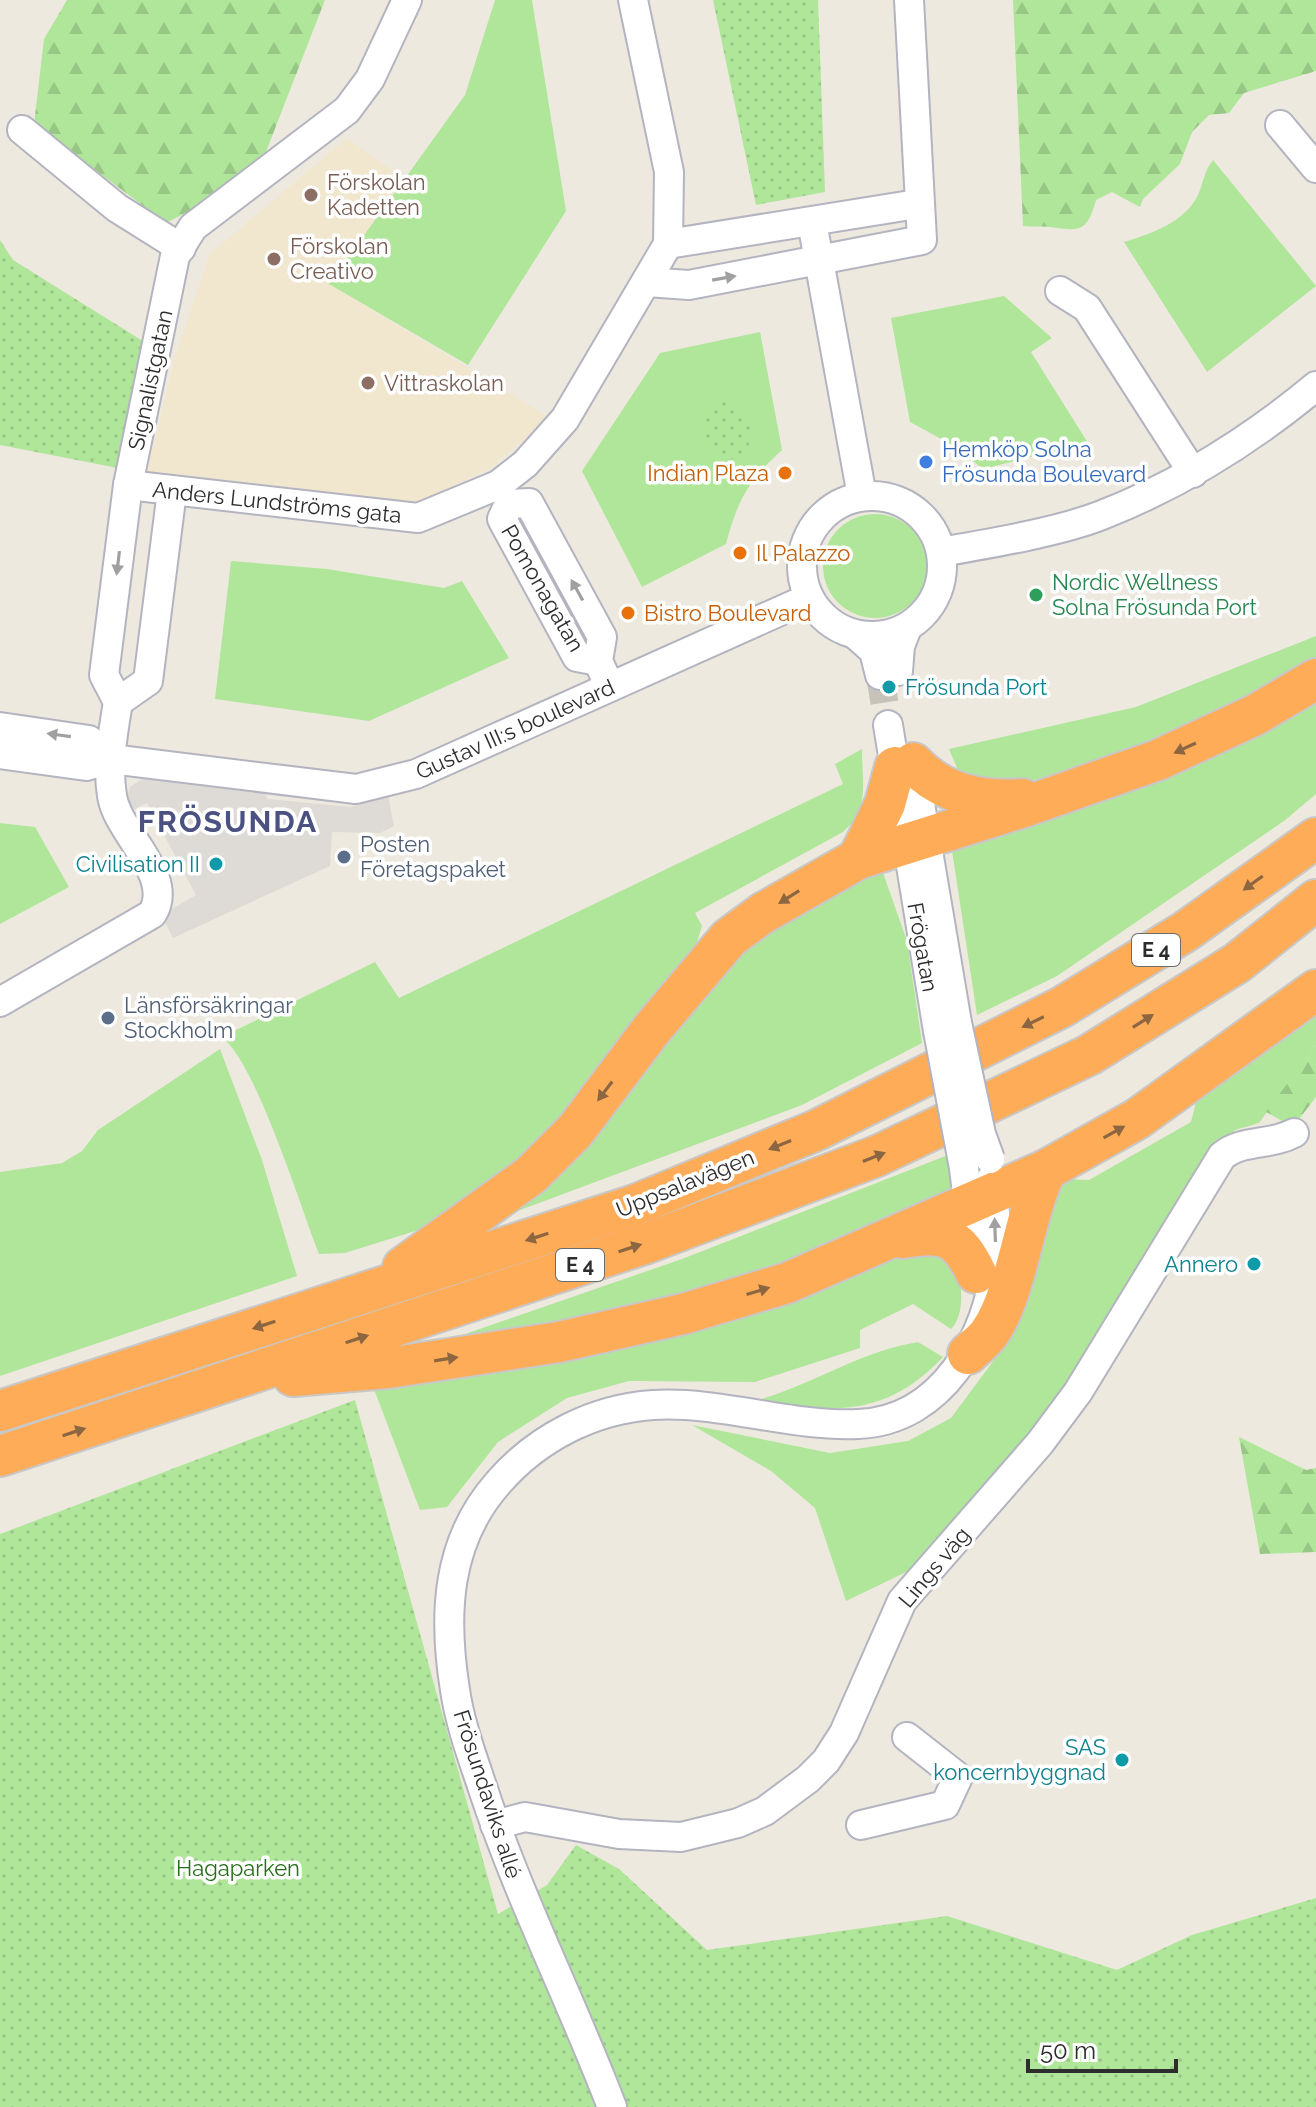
<svg xmlns="http://www.w3.org/2000/svg" width="1316" height="2107" font-family="Raleway,sans-serif">
	<defs>
		<pattern id="forest-firs" width="22" height="20" patternUnits="userSpaceOnUse" patternTransform="scale(2)"><rect width="22" height="20" fill="#afe69a"/><path d="M5 1l3.5 6h-7zM16 11l3.5 6h-7z" fill="#97c685"/></pattern>
		<pattern id="park-dots" width="8" height="8" patternUnits="userSpaceOnUse" patternTransform="scale(2)"><rect width="8" height="8" fill="#afe69a"/><path d="M2 2h.1M6 6h.1" fill="none" stroke="#97c685" stroke-width="1.8" stroke-linecap="round"/></pattern>
	</defs>
	<rect width="100%" height="100%" fill="#eee9df"/>
	<!-- education -->
	<polygon fill="#f0e7ce" points="347,138 406,180 330,284 548,417 493,467 418,502 212,484 147,473 176,353 210,254"/>
	<!-- grass -->
	<g fill="#afe69a">
		<polygon points="495,0 532,0 566,211 468,365 329,284 465,95"/>
		<path d="M 1213,160 L 1316,286 L 1207,372 L 1124,242 C 1151,234 1185,222 1198,195 C 1204,182 1204,171 1213,160 Z"/>
		<polygon points="1004,296 1052,338 1031,352 1088,443 983,469 954,446 910,422 891,318"/>
		<path d="M 760,332 L 782,450 C 748,481 738,499 726,544 L 642,587 L 582,471 L 660,353 Z"/>
		<circle cx="875" cy="566" r="52"/>
		<polygon points="231,561 327,569 444,588 462,581 509,658 369,721 215,699"/>
		<path d="M 1316,636 L 1316,662 C 1236,702 1078,789 990,783 C 980,782 969,777 960,775 L 949,749 L 1136,707 Z"/>
		<polygon points="1316,694 1316,794 1284,821 1057,976 977,1015 951,844"/>
		<path d="M 862,749 C 862,784 870,808 843,832 L 695,913 L 702,926 L 693,955 L 553,1136 L 428,1227 L 345,1253 L 319,1254 C 300,1206 257,1065 222,1037 L 375,962 L 399,998 L 843,784 L 835,764 Z"/>
		<polygon points="0,823 35,827 69,887 0,924"/>
		<polygon points="882,870 907,941 922,1043 802,1105 488,1222 765,926 843,884"/>
		<polygon points="1316,1014 1316,1045 1259,1123 1235,1130 1053,1410 925,1563 846,1601 815,1508 771,1471 692,1425 830,1453 908,1441 951,1418 994,1360 1047,1188 1060,1179 1089,1180 1191,1122 1196,1102"/>
		<polygon points="220,1049 262,1160 297,1276 0,1376 0,1172 62,1163 82,1151 98,1130"/>
		<polygon points="948,1155 954,1199 764,1279 387,1361 682,1259"/>
		<path d="M 918,1248 L 940,1251 C 945,1256 955,1263 957,1271 C 963,1288 964,1316 951,1329 L 913,1304 L 860,1330 L 860,1348 L 755,1382 L 629,1381 L 567,1398 L 498,1442 L 447,1507 L 420,1510 L 372,1384 Z"/>
		<path d="M 918,1342 L 943,1357 C 884,1419 833,1412 755,1401 C 810,1386 861,1351 918,1342 Z"/>
	</g>
	<!-- forest -->
	<g fill="url(#forest-firs)">
		<polygon points="67,0 325,0 262,162 226,192 166,223 34,124 44,39"/>
		<path d="M 1013,0 L 1316,0 L 1316,71 L 1244,93 L 1229,113 L 1209,115 L 1192,132 L 1180,164 L 1143,199 L 1140,207 L 1112,192 L 1096,200 C 1087,233 1080,231 1050,227 C 1041,226 1032,227 1023,226 Z"/>
		<polygon points="1316,1045 1316,1097 1293,1127 1266,1112"/>
		<polygon points="1239,1437 1306,1470 1316,1468 1316,1552 1260,1554"/>
	</g>
	<!-- park -->
	<g fill="url(#park-dots)">
		<polygon points="713,0 818,0 825,192 756,205"/>
		<polygon points="0,240 13,260 146,343 128,470 0,445"/>
		<path d="M 731,398 C 749,418 760,435 741,458 L 725,460 L 711,454 L 705,436 L 704,411 L 716,400 Z"/>
		<polygon points="355,1400 498,1914 547,1885 576,1845 619,1869 707,1950 947,1916 1117,1970 1192,1935 1316,1898 1316,2107 0,2107 0,1534"/>
	</g>
	<!-- plaza -->
	<polygon fill="#dedbd6" points="146,776 262,790 268,799 352,807 361,799 388,795 394,826 380,833 332,832 330,866 173,938 164,920 170,910 196,895 147,803 129,812 127,798 130,787"/>
	<g fill="none" stroke-linecap="round" stroke-linejoin="round">
		<!-- minor-tunnel -->
		<polyline stroke="#c7c3bb" stroke-width="28" stroke-dasharray="28 14" stroke-linecap="butt" points="880,675 888,725"/>
		<defs>
			<g id="minor">
				<polyline points="1280,125 1316,168"/>
				<polyline points="22,130 117,208 181,248"/>
				<polyline points="812,222 862,496"/>
				<polyline points="668,244 917,204"/>
				<polyline points="646,282 689,285 922,240 909,0"/>
				<polyline points="1060,291 1087,308 1193,473"/>
				<polyline points="128,485 418,518 498,485 525,464 565,419 668,244 669,172 633,0"/>
				<polyline points="172,491 148,681 118,702 104,675 128,485 175,256 193,227 347,110 370,79 407,0"/>
				<circle cx="872" cy="566" r="70"/>
				<polyline points="509,504 529,503 602,637 598,661 610,687"/>
				<polyline points="509,504 502,519 577,657 598,661"/>
				<path d="M 941,552 C 987,544 1059,532 1102,515 C 1181,484 1251,440 1316,386"/>
				<polyline points="856,635 874,651 880,675"/>
				<polyline points="898,671 900,646 907,628"/>
				<polyline points="888,725 938,1031"/>
				<polyline points="0,727 89,740 111,759"/>
				<polyline points="0,754 86,766 111,759 356,789 416,774 809,598"/>
				<polyline points="914,768 957,1023"/>
				<path d="M 0,1002 L 152,914 C 176,876 118,834 112,796 C 107,766 113,732 118,702"/>
				<polyline points="964,1168 976,1269"/>
				<path d="M 495,1825 L 525,1817 L 619,1834 L 681,1837 L 738,1823 L 765,1811 L 808,1779 L 826,1761 L 844,1733 L 902,1601 L 1040,1443 L 1078,1392 L 1222,1156 C 1242,1139 1270,1146 1294,1133"/>
				<polyline points="861,1825 945,1805 958,1777 907,1737"/>
				<path d="M 612,2107 C 571,2000 519,1898 483,1789 C 472,1756 460,1724 455,1690 C 443,1615 446,1542 498,1483 C 537,1438 593,1409 653,1405 C 722,1401 790,1427 858,1424 C 942,1421 989,1336 996,1261 C 998,1234 994,1205 992,1178"/>
			</g>
			<g id="highway">
				<path d="M 913,763 C 942,794 980,802 1022,799"/>
				<polyline points="858,859 885,804 895,767"/>
				<path d="M 902,1238 C 942,1231 958,1234 976,1273"/>
				<polyline points="403,1267 531,1175 575,1131 652,1029 729,938 763,913 858,859 1024,807 1158,760 1255,715 1316,679"/>
				<path d="M 968,1354 C 975,1347 985,1340 990,1332 C 1017,1293 1023,1218 1046,1170"/>
				<polyline points="293,1376 388,1368 559,1342 683,1314 787,1283 1046,1170 1137,1119 1316,990"/>
				<polyline points="0,1411 635,1205 817,1130 1062,1007 1186,931 1316,838"/>
				<polyline points="0,1456 647,1243 877,1156 1089,1055 1237,963 1316,900"/>
			</g>
		</defs>
		<!-- minor casing -->
		<use href="#minor" stroke="#b3b4c0" stroke-width="32"/>
		<!-- highway casing -->
		<use href="#highway" stroke="#c8c8c8" stroke-width="44"/>
		<!-- minor -->
		<use href="#minor" stroke="#fff" stroke-width="28"/>
		<!-- highway -->
		<use href="#highway" stroke="#ffac59" stroke-width="40"/>
		<defs>
			<g id="minor-bridge">
				<polyline points="957,1023 981,1134 990,1159"/>
				<polyline points="938,1031 964,1168"/>
			</g>
		</defs>
		<!-- minor-bridge casing -->
		<use href="#minor-bridge" stroke="#b3b4c0" stroke-width="32" stroke-linecap="butt"/>
		<!-- minor-bridge -->
		<use href="#minor-bridge" stroke="#fff" stroke-width="28"/>
	</g>
	<!-- one-way arrows -->
	<defs><path id="oneway-solid" d="M-6-.8H1V-3.2L6.5 0L1 3.2V.8H-6Z" transform="scale(2)"/></defs>
	<g fill="#a0a0a0">
		<use href="#oneway-solid" transform="translate(724 278) rotate(-10)"/>
		<use href="#oneway-solid" transform="translate(118 563) rotate(97)"/>
		<use href="#oneway-solid" transform="translate(577 590) rotate(-119)"/>
		<use href="#oneway-solid" transform="translate(59 735) rotate(-172)"/>
		<use href="#oneway-solid" transform="translate(995 1230) rotate(-92)"/>
	</g>
	<g fill="#8c6641">
		<use href="#oneway-solid" transform="translate(1185 748) rotate(155)"/>
		<use href="#oneway-solid" transform="translate(1253 883) rotate(144)"/>
		<use href="#oneway-solid" transform="translate(789 897) rotate(148)"/>
		<use href="#oneway-solid" transform="translate(1143 1021) rotate(-32)"/>
		<use href="#oneway-solid" transform="translate(1033 1022) rotate(154)"/>
		<use href="#oneway-solid" transform="translate(605 1091) rotate(127)"/>
		<use href="#oneway-solid" transform="translate(1114 1132) rotate(-29)"/>
		<use href="#oneway-solid" transform="translate(780 1145) rotate(158)"/>
		<use href="#oneway-solid" transform="translate(874 1157) rotate(-22)"/>
		<use href="#oneway-solid" transform="translate(537 1237) rotate(162)"/>
		<use href="#oneway-solid" transform="translate(630 1248) rotate(-18)"/>
		<use href="#oneway-solid" transform="translate(758 1291) rotate(-17)"/>
		<use href="#oneway-solid" transform="translate(264 1325) rotate(162)"/>
		<use href="#oneway-solid" transform="translate(357 1339) rotate(-18)"/>
		<use href="#oneway-solid" transform="translate(446 1359) rotate(-9)"/>
		<use href="#oneway-solid" transform="translate(74 1432) rotate(-18)"/>
	</g>
	<!-- markers -->
	<g fill="#8d6e63" stroke="#fff" stroke-width="3">
		<circle cx="311" cy="195" r="8"/>
		<circle cx="274" cy="259" r="8"/>
		<circle cx="368" cy="383" r="8"/>
	</g>
	<circle fill="#3f7fe0" stroke="#fff" stroke-width="3" cx="926" cy="462" r="8"/>
	<g fill="#e8710a" stroke="#fff" stroke-width="3">
		<circle cx="785" cy="473" r="8"/>
		<circle cx="740" cy="553" r="8"/>
		<circle cx="628" cy="613" r="8"/>
	</g>
	<circle fill="#2e9e5b" stroke="#fff" stroke-width="3" cx="1036" cy="595" r="8"/>
	<g fill="#0f9aa8" stroke="#fff" stroke-width="3">
		<circle cx="889" cy="687" r="8"/>
		<circle cx="216" cy="864" r="8"/>
		<circle cx="1254" cy="1264" r="8"/>
		<circle cx="1122" cy="1760" r="8"/>
	</g>
	<g fill="#5c6f8a" stroke="#fff" stroke-width="3">
		<circle cx="344" cy="857" r="8"/>
		<circle cx="108" cy="1018" r="8"/>
	</g>
	<g text-anchor="middle" stroke-width="7" stroke-linejoin="round" paint-order="stroke">
		<!-- shield labels -->
		<g fill="#fff" stroke="#6c6c6c" stroke-width="2">
			<rect x="1132" y="934" width="48" height="32" rx="6"/>
			<rect x="556" y="1249" width="48" height="32" rx="6"/>
		</g>
		<g font-size="20" font-weight="bold" fill="#2d2d2d">
			<text x="1156" y="957">E 4</text>
			<text x="580" y="1272">E 4</text>
		</g>
		<!-- education labels -->
		<g font-size="22" fill="#785e54" stroke="#fff" text-anchor="start">
			<text x="327" y="190">Förskolan<tspan x="327" dy="25">Kadetten</tspan></text>
			<text x="290" y="254">Förskolan<tspan x="290" dy="25">Creativo</tspan></text>
			<text x="384" y="391">Vittraskolan</text>
		</g>
		<!-- street labels -->
		<g font-size="22" fill="#2d2d2d" stroke="#fff">
			<text transform="translate(150 380) rotate(-78)" y="8">Signalistgatan</text>
			<text transform="translate(277 502) rotate(6)" y="8">Anders Lundströms gata</text>
			<text transform="translate(543 588) rotate(60)" y="8">Pomonagatan</text>
			<text transform="translate(515 729) rotate(-24)" y="8">Gustav III:s boulevard</text>
			<text transform="translate(923 947) rotate(80)" y="8">Frögatan</text>
			<text transform="translate(685 1183) rotate(-22)" y="8">Uppsalavägen</text>
			<text transform="translate(934 1567) rotate(-50)" y="8">Lings väg</text>
			<text transform="translate(488 1794) rotate(72)" y="8">Frösundaviks allé</text>
		</g>
		<!-- shop labels -->
		<g font-size="22" fill="#366cbe" stroke="#fff" text-anchor="start">
			<text x="942" y="457">Hemköp Solna<tspan x="942" dy="25">Frösunda Boulevard</tspan></text>
		</g>
		<!-- food labels -->
		<g font-size="22" fill="#c56008" stroke="#fff" text-anchor="start">
			<text x="769" y="481" text-anchor="end">Indian Plaza</text>
			<text x="756" y="561">Il Palazzo</text>
			<text x="644" y="621">Bistro Boulevard</text>
		</g>
		<!-- leisure labels -->
		<g font-size="22" fill="#27864d" stroke="#fff" text-anchor="start">
			<text x="1052" y="590">Nordic Wellness<tspan x="1052" dy="25">Solna Frösunda Port</tspan></text>
		</g>
		<!-- culture labels -->
		<g font-size="22" fill="#0d838f" stroke="#fff" text-anchor="end">
			<text x="905" y="695" text-anchor="start">Frösunda Port</text>
			<text x="200" y="872">Civilisation II</text>
			<text x="1238" y="1272">Annero</text>
			<text x="1106" y="1755">SAS<tspan x="1106" dy="25">koncernbyggnad</tspan></text>
		</g>
		<!-- service labels -->
		<g font-size="22" fill="#4e5e75" stroke="#fff" text-anchor="start">
			<text x="360" y="852">Posten<tspan x="360" dy="25">Företagspaket</tspan></text>
			<text x="124" y="1013">Länsförsäkringar<tspan x="124" dy="25">Stockholm</tspan></text>
		</g>
		<!-- park labels -->
		<g font-size="22" fill="#256e18" stroke="#fff">
			<text x="238" y="1876">Hagaparken</text>
		</g>
		<!-- district labels -->
		<g font-size="30" font-weight="bold" letter-spacing="2" fill="#4b5180" stroke="#fff">
			<text x="228" y="832">FRÖSUNDA</text>
		</g>
	</g>
	<!-- scale -->
	<path d="M1028 2059v12h148v-12" fill="none" stroke="#2d2d2d" stroke-width="4"/>
	<text x="1040" y="2059" font-size="24" fill="#2d2d2d" stroke="#ffffff" stroke-width="6" paint-order="stroke">50 m</text>
</svg>
